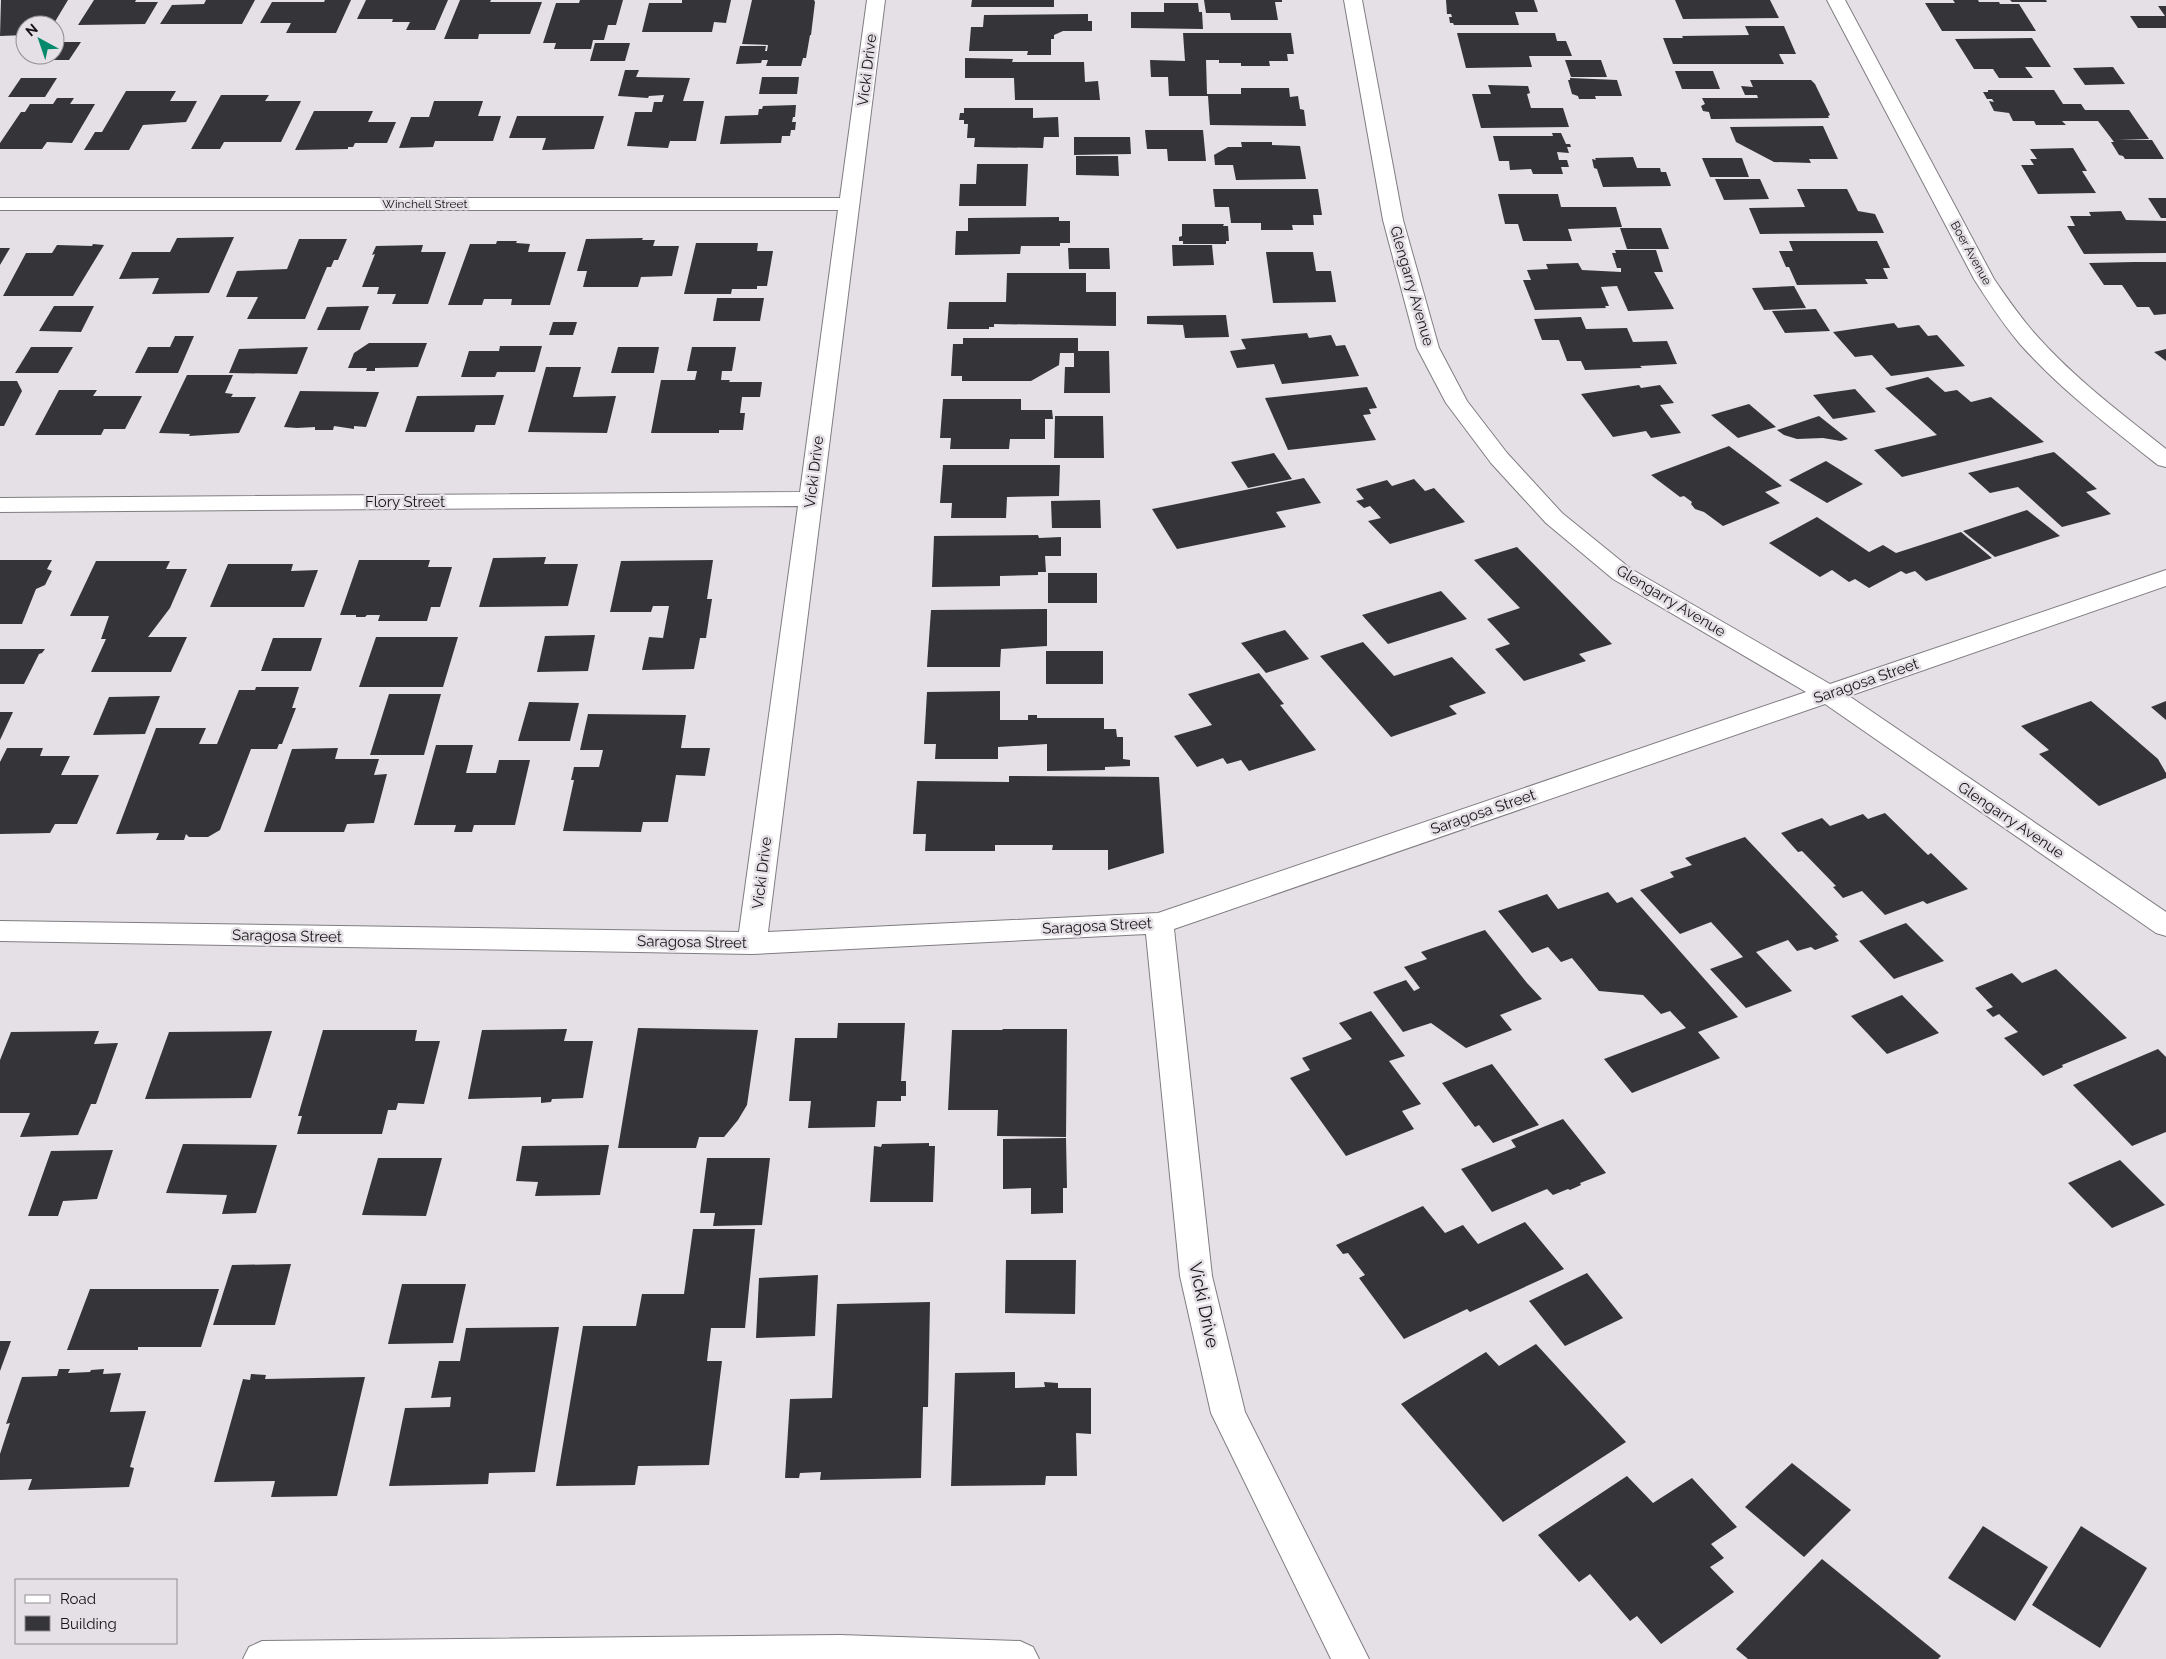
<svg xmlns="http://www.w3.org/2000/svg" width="2166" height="1659" font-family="Raleway,sans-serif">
	<rect width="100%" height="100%" fill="#e4e0e5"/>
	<!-- building -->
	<g fill="#353539">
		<polygon points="1,0 68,0 53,25 25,25 25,35 0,36"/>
		<polygon points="94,0 136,0 135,2 158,2 145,24 78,25"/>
		<polygon points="206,0 255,0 242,24 160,24 172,5 204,4"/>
		<polygon points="325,0 351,0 336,33 286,33 291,23 260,23 272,2 324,2"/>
		<polygon points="366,0 448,0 435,30 406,30 410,22 392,22 393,19 357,19"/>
		<polygon points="460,0 491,0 490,2 542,2 530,34 479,34 478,39 444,39"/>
		<polygon points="580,0 623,0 616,25 608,25 604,40 593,40 591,49 554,49 556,43 543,43 556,3 579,3"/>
		<polygon points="682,0 731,0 726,23 714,22 712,32 642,32 649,3 682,3"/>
		<polygon points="752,0 814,0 815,2 811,35 810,35 806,58 803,58 801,66 766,66 768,60 762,60 761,63 736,64 740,46 766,46 765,51 767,51 768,45 742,44"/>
		<polygon points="972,0 1054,0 1054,7 971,7"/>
		<polygon points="1204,0 1282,0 1282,2 1275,2 1278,20 1231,20 1230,13 1206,13"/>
		<polygon points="1446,0 1534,0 1538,12 1515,12 1519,25 1454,25 1453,23 1450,23 1449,17 1452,17 1451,14 1447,14"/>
		<polygon points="1675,0 1770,0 1779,18 1683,19"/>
		<polygon points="1953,0 1978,0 1979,2 1999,2 2000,4 2019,4 2036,31 1942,31 1925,3 1955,3"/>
		<polygon points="2010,0 2046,0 2047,2 2012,2"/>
		<polygon points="1164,3 1198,3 1199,12 1202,12 1203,29 1131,28 1131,12 1164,12"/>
		<polygon points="2158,6 2166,6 2166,28 2138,28 2130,16 2165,16"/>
		<polygon points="1088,14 1088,21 1092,21 1092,31 1063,31 1054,35 1054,39 1051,39 1051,55 1027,55 1028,51 969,51 971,27 983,27 984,15"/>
		<polygon points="1745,26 1784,26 1796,54 1779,54 1784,64 1673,64 1663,38 1683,38 1682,36 1749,35"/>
		<polygon points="1183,33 1291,33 1294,54 1287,54 1288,61 1269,61 1270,66 1241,66 1241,63 1219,63 1219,60 1206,60 1207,94 1241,94 1241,88 1289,88 1290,97 1298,96 1300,109 1304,110 1306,126 1210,125 1208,96 1169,96 1168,77 1151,77 1150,60 1185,61"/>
		<polygon points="1457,33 1555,33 1557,41 1566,41 1572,56 1529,56 1532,67 1466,68"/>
		<polygon points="2032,38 2051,67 2025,67 2033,78 1999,78 1993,69 1974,69 1955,39"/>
		<polygon points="55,42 81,42 69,60 33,60 37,55 55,55"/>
		<polygon points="595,43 630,43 625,61 590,61"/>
		<polygon points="965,58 1013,59 1012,62 1084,62 1085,82 1098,81 1100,100 1015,100 1014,78 965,78"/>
		<polygon points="1565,60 1601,60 1607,77 1571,77"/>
		<polygon points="2113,67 2125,84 2085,85 2073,68"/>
		<polygon points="625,70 639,70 636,77 690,78 683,101 704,101 696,141 670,141 668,148 627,146 635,112 652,112 654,102 662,102 664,95 649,96 648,98 618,96"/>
		<polygon points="1675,71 1713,71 1720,89 1682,89"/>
		<polygon points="762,77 799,77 797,94 759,94"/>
		<polygon points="21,78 57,78 45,97 8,97"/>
		<polygon points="1570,78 1617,80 1622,96 1595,96 1596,99 1579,99 1578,96 1572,94 1568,80 1570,80"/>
		<polygon points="1750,80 1811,80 1815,84 1830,115 1828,116 1829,118 1711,119 1709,112 1703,111 1701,106 1705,104 1702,98 1758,98 1757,95 1745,95 1741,86 1753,87"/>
		<polygon points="1488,85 1528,86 1530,93 1527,94 1531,108 1563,108 1569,127 1481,128 1472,94 1491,94"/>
		<polygon points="1988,90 2054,90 2063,104 2081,104 2085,110 2129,110 2149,139 2118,140 2152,140 2164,159 2125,159 2123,156 2119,155 2111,142 2114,142 2098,121 2062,121 2066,125 2036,125 2034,121 2013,121 2009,113 1994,111 1989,101 1994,102 1992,99 1987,99 1983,92 1988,92"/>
		<polygon points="126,91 176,91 170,101 197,101 186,122 143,125 129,150 84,150 95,132 102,132"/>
		<polygon points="221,95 269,95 265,101 301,101 281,142 224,142 220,149 191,149"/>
		<polygon points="57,98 74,98 70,104 95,104 72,143 47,142 42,149 0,149 0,143 21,112 25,112 30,104 53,104"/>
		<polygon points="434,101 483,101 478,116 501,116 493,141 435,141 433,147 399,148 411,117 429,117"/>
		<polygon points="796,105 795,117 793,117 792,122 796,122 795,130 791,130 790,136 782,136 781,143 720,144 725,116 758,115 759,109 762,109 763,106"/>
		<polygon points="964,108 1033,108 1033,118 1058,117 1059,137 1044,137 1043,148 974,147 975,138 967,138 968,124 964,124 964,120 959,120 960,113 964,113"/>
		<polygon points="314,111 373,111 368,122 396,122 387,143 355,143 353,147 348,147 348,149 295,150"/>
		<polygon points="517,116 604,116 594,149 542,150 546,138 509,138"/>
		<polygon points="1823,126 1838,159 1809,159 1811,163 1774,162 1736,142 1730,127"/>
		<polygon points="1145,130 1203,130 1206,161 1168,161 1167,149 1147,149"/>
		<polygon points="1552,133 1561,133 1566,144 1570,144 1571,147 1567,147 1569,153 1557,152 1559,160 1567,160 1569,167 1561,167 1563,174 1533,174 1531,169 1510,170 1509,161 1499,161 1493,136 1553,136"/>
		<polygon points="1074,137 1130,137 1131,154 1074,155"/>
		<polygon points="1241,142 1272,142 1272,145 1300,146 1306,179 1236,180 1233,165 1215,165 1214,155 1228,147 1242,147"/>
		<polygon points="2073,148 2087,171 2082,171 2096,193 2038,194 2021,165 2034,165 2030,159 2037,159 2030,149"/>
		<polygon points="1076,156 1118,156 1119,176 1076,175"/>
		<polygon points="1633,157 1637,168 1660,168 1661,172 1666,172 1671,186 1603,187 1597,169 1594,168 1592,159 1596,160 1595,158"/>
		<polygon points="1702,158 1742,158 1749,177 1710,177"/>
		<polygon points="977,164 1028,164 1026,206 959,206 960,184 976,184"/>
		<polygon points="1715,179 1760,179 1769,199 1724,200"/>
		<polygon points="1213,189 1318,189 1322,215 1313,215 1314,225 1292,225 1293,230 1261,230 1261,223 1231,223 1229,207 1215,207"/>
		<polygon points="1797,189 1847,189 1858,211 1875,214 1884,233 1760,234 1749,208 1805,207"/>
		<polygon points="1498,194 1558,194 1561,207 1616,207 1622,227 1568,229 1572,241 1523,241 1518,224 1505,224"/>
		<polygon points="2148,198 2166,198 2166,218 2161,218"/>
		<polygon points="2121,211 2126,220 2166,221 2166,253 2084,254 2067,226 2075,226 2070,216 2091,216 2089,212"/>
		<polygon points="1059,217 1059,221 1070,221 1070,243 1060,243 1060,246 1021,246 1020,254 955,255 956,231 968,231 968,218"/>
		<polygon points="1182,224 1224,224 1223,226 1228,226 1229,241 1226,241 1226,244 1183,244 1183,241 1179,241 1179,237 1182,236"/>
		<polygon points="1620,228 1661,228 1669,249 1627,249"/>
		<polygon points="234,237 209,293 152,294 159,278 119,279 132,252 170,252 177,238"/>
		<polygon points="643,238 642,240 655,240 653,246 679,246 672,276 641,277 638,287 583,287 587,271 577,271 586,239"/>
		<polygon points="299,239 347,239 338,260 334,260 331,267 327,267 305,319 247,319 258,297 226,297 237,271 287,269"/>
		<polygon points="497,241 517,241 516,243 530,244 528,252 566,252 550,305 511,305 512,299 484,299 482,305 448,305 470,244 496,244"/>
		<polygon points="1789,241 1877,241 1890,268 1883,268 1888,279 1865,279 1868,284 1797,285 1789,267 1786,267 1779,251 1793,251"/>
		<polygon points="696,243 758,243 757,251 773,251 767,286 757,286 757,289 732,289 731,294 684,294"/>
		<polygon points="93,244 104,245 73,296 3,296 26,253 52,253 57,245 92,246"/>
		<polygon points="423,245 421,252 446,252 428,304 392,304 396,294 377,294 379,287 362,287 375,254 372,255 376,246"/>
		<polygon points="1172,245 1212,245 1214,265 1173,266"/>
		<polygon points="0,248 10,248 0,265"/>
		<polygon points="1068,248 1109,248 1110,269 1069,269"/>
		<polygon points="1615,250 1656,250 1663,272 1654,272 1674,309 1628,311 1617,286 1601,287 1609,306 1605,306 1606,308 1535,310 1523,280 1531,280 1527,270 1548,269 1546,264 1578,263 1582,270 1621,272 1621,268 1617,268 1612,253 1616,253"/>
		<polygon points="1266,252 1313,252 1316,271 1331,271 1336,302 1273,303"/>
		<polygon points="2134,262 2166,262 2166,314 2154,315 2149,307 2137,307 2122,285 2104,285 2089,263"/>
		<polygon points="1007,273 1086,273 1086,292 1116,292 1116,326 994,324 994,327 989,327 989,329 947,329 949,302 1006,302"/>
		<polygon points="1794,286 1806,308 1764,310 1752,288"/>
		<polygon points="717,298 764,298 760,321 713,321"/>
		<polygon points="54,306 94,306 81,332 39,331"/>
		<polygon points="369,306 360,330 317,330 327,307"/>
		<polygon points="1816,309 1830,331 1785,333 1772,311"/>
		<polygon points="1226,315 1229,337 1185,338 1183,325 1147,324 1147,316"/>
		<polygon points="1581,317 1586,329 1627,328 1633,342 1667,341 1677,364 1640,366 1642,368 1585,370 1581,361 1567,361 1559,340 1542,340 1534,319"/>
		<polygon points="553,322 577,322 573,335 549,335"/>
		<polygon points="1894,323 1898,328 1919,325 1928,336 1937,335 1965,366 1891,376 1872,355 1855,357 1833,332"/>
		<polygon points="1307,333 1309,338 1331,335 1336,346 1345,345 1359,376 1282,384 1274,364 1237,368 1230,351 1246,349 1241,339"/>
		<polygon points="175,336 194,336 178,373 135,373 148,347 170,347"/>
		<polygon points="963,338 1078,338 1078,351 1109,351 1110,393 1064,393 1065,367 1074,367 1074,353 1060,353 1059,365 1031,381 962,381 962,376 951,376 953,344 963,344"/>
		<polygon points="369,343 427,343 418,367 375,368 375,371 366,371 367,368 348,368 354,353"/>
		<polygon points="500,346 542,346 535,372 497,372 495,377 461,377 469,351 499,351"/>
		<polygon points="31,347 73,347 58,373 15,373"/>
		<polygon points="308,347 297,374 229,373 239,349"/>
		<polygon points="618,347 659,347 654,373 611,373"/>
		<polygon points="692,347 736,347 732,371 722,371 721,380 730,380 729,382 762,382 760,397 742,397 740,413 745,413 743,430 719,430 719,433 651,433 661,380 695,380 697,371 687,371"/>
		<polygon points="2166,349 2166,361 2154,352"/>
		<polygon points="546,367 581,367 573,397 616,396 607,433 528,432"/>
		<polygon points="187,375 233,375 225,393 233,394 231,397 256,397 239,433 189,436 190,434 159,433"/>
		<polygon points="1928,377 1945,392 1957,390 1971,402 1991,397 2044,442 1902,477 1874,450 1937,435 1885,388"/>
		<polygon points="0,381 17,381 22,391 4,426 0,426"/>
		<polygon points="1639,385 1641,388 1660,385 1674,403 1660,405 1681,433 1651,438 1646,431 1613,437 1581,394"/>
		<polygon points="1367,387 1377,408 1369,409 1371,414 1363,415 1376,440 1288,450 1265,398"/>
		<polygon points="1855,389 1876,412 1833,419 1813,395"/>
		<polygon points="59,390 97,390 93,396 142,396 125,429 104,429 101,435 35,435"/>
		<polygon points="300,391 379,392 366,427 354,426 354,429 334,426 333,430 315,430 315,427 297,428 284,427"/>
		<polygon points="504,395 495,425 476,425 474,432 405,432 417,396"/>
		<polygon points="943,399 1021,399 1021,410 1052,410 1053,419 1045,419 1045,439 1010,439 1009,449 950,449 951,438 940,438"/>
		<polygon points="1749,404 1776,427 1738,438 1711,415"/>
		<polygon points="1055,416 1103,416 1104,458 1054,458"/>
		<polygon points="1819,416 1848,439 1841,441 1823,438 1797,439 1784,435 1777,430"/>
		<polygon points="1729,446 1782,486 1765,492 1780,503 1723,526 1704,512 1695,509 1691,504 1692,502 1684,496 1680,497 1651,475"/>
		<polygon points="2054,452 2097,489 2086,492 2111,514 2062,527 2018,487 1990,493 1968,473"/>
		<polygon points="1274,453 1292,479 1248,488 1231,462"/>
		<polygon points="1826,461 1863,484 1827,503 1789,480"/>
		<polygon points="943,465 1060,465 1059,496 1007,497 1006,518 951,518 952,503 940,503"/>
		<polygon points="1304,478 1321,503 1276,512 1286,527 1177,549 1152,509"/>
		<polygon points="1414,479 1425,491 1434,488 1465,522 1390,544 1368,521 1381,518 1370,506 1364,508 1356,501 1364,499 1356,489 1387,480 1392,486"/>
		<polygon points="1100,500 1101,528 1052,528 1051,501"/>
		<polygon points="2027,510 2060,536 1995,557 1963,531"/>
		<polygon points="1817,517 1869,552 1883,545 1896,553 1961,532 1992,558 1926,581 1915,571 1906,574 1901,571 1869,588 1855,579 1849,582 1832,570 1820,577 1769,543"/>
		<polygon points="1038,535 1039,538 1061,537 1061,556 1045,556 1046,572 1038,572 1038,575 1000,576 1000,586 932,587 934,536"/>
		<polygon points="1517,547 1612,644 1579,654 1586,661 1524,681 1495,649 1510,644 1487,619 1520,608 1474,560"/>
		<polygon points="546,557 544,564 578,564 568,606 479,607 493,558"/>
		<polygon points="0,560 52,560 47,569 52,571 45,585 36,589 22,624 0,624"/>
		<polygon points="359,560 430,560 428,567 452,567 440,607 431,607 427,621 378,621 380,615 367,615 365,617 356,617 356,615 340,615"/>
		<polygon points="713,560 707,599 712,599 706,638 700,638 694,669 642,670 649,637 663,638 669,606 653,606 651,612 610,612 621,561"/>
		<polygon points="96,561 170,561 166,569 187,569 170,608 148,637 187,637 171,672 91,672 106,639 101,639 109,616 70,616"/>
		<polygon points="228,564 293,564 291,571 318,570 304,607 210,607"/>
		<rect x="1048" y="573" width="49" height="30"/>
		<polygon points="1441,591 1467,619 1388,644 1362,615"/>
		<polygon points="1047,609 1047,646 1001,649 1000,667 927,667 931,610"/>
		<polygon points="1285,630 1309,659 1266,673 1241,643"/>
		<polygon points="595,635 588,671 537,672 545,636"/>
		<polygon points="376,637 458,637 443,687 359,687"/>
		<polygon points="273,638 322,638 311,671 261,671"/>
		<polygon points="1363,642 1394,676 1452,657 1486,693 1449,706 1457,714 1391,737 1320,656"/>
		<polygon points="0,649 45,649 42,653 39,654 24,684 0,684"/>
		<rect x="1046" y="651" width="57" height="33"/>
		<polygon points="1259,673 1284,704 1280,705 1316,750 1249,771 1241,760 1227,764 1223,758 1197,767 1174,736 1212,725 1188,694"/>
		<polygon points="256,687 299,687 292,708 296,708 282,744 279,744 277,749 251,749 220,830 208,837 189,837 186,834 184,840 156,840 159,833 116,834 156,728 206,728 199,744 217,744 239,690 255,690"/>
		<polygon points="1000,691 1000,720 1028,720 1028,715 1037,715 1037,718 1104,718 1104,729 1116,729 1117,737 1123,737 1123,759 1130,760 1130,766 1105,767 1105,770 1047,771 1047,744 998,747 998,759 935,759 936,744 924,744 927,692"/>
		<polygon points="389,694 441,694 424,755 370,755"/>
		<polygon points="160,696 145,734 93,735 109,697"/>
		<polygon points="2091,701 2158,759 2166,773 2166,778 2099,806 2039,754 2049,750 2021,726"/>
		<polygon points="2166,701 2166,720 2151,707"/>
		<polygon points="529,702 579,703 570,741 518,741"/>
		<polygon points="0,712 13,712 0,740"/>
		<polygon points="588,714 686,715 681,748 710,748 705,776 676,775 668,822 643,822 641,832 563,831 574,780 571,780 574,767 599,767 603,750 580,750"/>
		<polygon points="436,745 473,745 466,773 496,773 499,760 530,760 515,825 474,825 472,832 454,832 456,825 414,825"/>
		<polygon points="7,748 43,748 40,756 70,756 61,775 99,775 77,824 55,824 50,833 0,834 0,762"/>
		<polygon points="338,748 335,759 379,759 374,775 387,774 374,823 347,824 344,832 264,832 292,749"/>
		<polygon points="1009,776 1159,777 1164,853 1108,870 1108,850 1052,850 1053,845 995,845 995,851 925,851 926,834 913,834 917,781 1009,782"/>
		<polygon points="1885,813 1928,855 1931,853 1968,889 1927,904 1923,901 1885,915 1862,891 1843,898 1833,887 1836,886 1802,851 1798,852 1781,833 1822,818 1830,826 1863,814 1868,819"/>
		<polygon points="1745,837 1838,935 1835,936 1839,941 1815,950 1811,947 1797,951 1788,940 1756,952 1792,991 1746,1008 1710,969 1743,957 1711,922 1680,934 1640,890 1674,877 1670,872 1692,865 1685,858"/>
		<polygon points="1608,892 1617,903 1632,897 1738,1017 1698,1032 1720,1058 1632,1093 1604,1059 1686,1028 1670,1011 1661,1014 1643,995 1599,991 1572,958 1561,962 1548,947 1532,953 1498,911 1547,894 1558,909"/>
		<polygon points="1906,923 1944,961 1894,979 1859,941"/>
		<polygon points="1485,930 1527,983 1542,999 1500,1015 1512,1030 1466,1048 1431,1023 1403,1032 1373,992 1406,980 1414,991 1420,988 1404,967 1427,959 1421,952"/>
		<polygon points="2056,969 2127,1038 2062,1065 2063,1067 2043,1076 2004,1038 2018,1032 1999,1014 1993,1017 1986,1010 1993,1007 1975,988 2012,973 2022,983"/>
		<polygon points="1902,995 1939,1033 1887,1054 1851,1016"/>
		<polygon points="1371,1011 1405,1056 1389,1061 1421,1104 1402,1111 1414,1129 1346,1156 1290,1078 1310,1070 1302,1058 1352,1039 1339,1023"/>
		<polygon points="838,1023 905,1023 901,1081 906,1081 906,1096 901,1096 901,1101 877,1101 875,1127 808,1128 811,1101 789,1101 795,1038 837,1038"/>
		<polygon points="638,1028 758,1030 747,1105 738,1120 724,1137 699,1137 696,1148 618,1148"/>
		<polygon points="567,1029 564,1041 593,1041 583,1098 552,1099 551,1102 541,1103 541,1097 468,1099 482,1030"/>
		<polygon points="1002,1029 1067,1029 1066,1137 997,1136 998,1110 948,1110 952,1030 1003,1030"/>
		<polygon points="323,1030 417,1030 415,1041 440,1041 424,1104 398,1103 396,1110 388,1110 382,1134 297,1134 302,1116 298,1116"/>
		<polygon points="99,1031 94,1044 118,1043 96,1104 91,1104 78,1135 20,1137 30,1113 0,1113 0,1060 11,1032"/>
		<polygon points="272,1031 251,1098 145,1099 169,1032"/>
		<polygon points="2158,1049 2166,1057 2166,1132 2132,1146 2073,1085"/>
		<polygon points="1492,1064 1539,1125 1493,1143 1479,1125 1475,1127 1442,1083"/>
		<polygon points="1563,1119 1606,1173 1580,1183 1581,1185 1570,1190 1568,1189 1553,1195 1547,1189 1492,1212 1461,1169 1516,1147 1511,1140"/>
		<polygon points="1066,1138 1067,1188 1063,1188 1063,1213 1031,1214 1031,1188 1003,1189 1003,1139"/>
		<polygon points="929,1143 929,1146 935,1146 933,1202 870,1202 874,1146 881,1147 882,1144"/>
		<polygon points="183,1144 277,1145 256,1213 222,1214 227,1195 166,1193"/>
		<polygon points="609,1145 600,1195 535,1196 538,1182 516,1181 522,1146"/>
		<polygon points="113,1150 97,1199 63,1201 58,1216 28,1216 51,1151"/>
		<polygon points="378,1158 442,1158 426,1216 362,1215"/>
		<polygon points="707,1158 770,1158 762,1225 713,1226 715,1213 700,1213"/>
		<polygon points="2120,1160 2165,1205 2112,1228 2068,1183"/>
		<polygon points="1423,1206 1445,1233 1463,1225 1478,1244 1525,1222 1564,1269 1470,1312 1467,1309 1404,1339 1359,1278 1365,1275 1348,1253 1343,1254 1336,1245"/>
		<polygon points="693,1229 755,1229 745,1328 711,1328 707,1361 722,1361 709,1465 638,1466 635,1485 556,1486 583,1326 636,1326 642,1294 684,1294"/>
		<polygon points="1006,1260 1076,1260 1075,1314 1005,1313"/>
		<polygon points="291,1264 275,1325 213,1325 232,1265"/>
		<polygon points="1587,1273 1623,1318 1565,1346 1529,1301"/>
		<polygon points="818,1275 815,1336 756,1338 759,1278"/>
		<polygon points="402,1284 466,1284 453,1343 388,1344"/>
		<polygon points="90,1289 219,1289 201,1347 138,1347 138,1350 67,1350"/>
		<polygon points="930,1302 928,1407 923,1407 921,1478 820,1480 821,1472 800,1473 799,1478 785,1478 790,1399 832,1398 837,1304"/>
		<polygon points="559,1327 535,1472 489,1473 488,1484 389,1486 405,1408 450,1407 451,1397 431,1398 439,1361 460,1361 466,1328"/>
		<polygon points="0,1341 11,1341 0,1371"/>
		<polygon points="1536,1344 1626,1442 1503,1522 1401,1404 1486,1352 1499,1366"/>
		<polygon points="59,1369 70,1369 68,1373 90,1372 91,1370 104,1369 103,1374 121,1373 110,1412 146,1411 130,1467 134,1468 129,1487 28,1490 32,1479 0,1480 0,1454 10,1423 6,1424 22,1377 57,1376"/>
		<polygon points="1015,1372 1015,1388 1045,1387 1044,1382 1058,1383 1058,1388 1091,1388 1091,1434 1076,1433 1077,1476 1046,1476 1045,1485 951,1486 955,1373"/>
		<polygon points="251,1374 266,1375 265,1379 365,1377 337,1496 271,1497 275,1481 214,1482 243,1379 250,1380"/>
		<polygon points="1792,1463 1851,1510 1804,1557 1745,1507"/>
		<polygon points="1627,1476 1653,1503 1692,1478 1737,1527 1711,1544 1724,1558 1710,1567 1734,1592 1661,1644 1637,1616 1630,1621 1590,1574 1579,1582 1538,1535"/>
		<polygon points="1983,1526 2048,1567 2015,1621 1948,1578"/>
		<polygon points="2081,1526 2147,1568 2100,1648 2032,1605"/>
		<polygon points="1822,1559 1941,1656 1938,1659 1748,1659 1736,1649"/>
	</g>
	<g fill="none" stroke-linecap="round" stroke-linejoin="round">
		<defs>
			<g id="minor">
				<polygon points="867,0 885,0 768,932 1158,913 1806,692 1613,579 1546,523 1491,463 1446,403 1417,348 1383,220 1344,0 1362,0 1403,220 1439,348 1467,401 1507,453 1562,513 1631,569 1830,684 2166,570 2166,586 1849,696 2166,912 2166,936 2156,933 1825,704 1174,929 1212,1276 1245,1412 1369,1659 1331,1659 1211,1413 1180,1276 1146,934 752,954 0,941 0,921 739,932 798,506 0,512 0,498 800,492 838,210 0,210 0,198 840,198"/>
				<path d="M 1827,0 L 1845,0 L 1994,279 C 2007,298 2020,317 2036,335 C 2074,378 2121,413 2166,449 L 2166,467 L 2158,465 C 2110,427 2061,390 2020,344 C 2003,324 1988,301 1974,279 Z"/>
				<polygon points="840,1635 1020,1641 1033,1647 1039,1659 243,1659 249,1647 262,1641"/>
			</g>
		</defs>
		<!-- minor casing -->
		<use href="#minor" stroke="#807d82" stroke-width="2"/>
		<!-- minor -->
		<use href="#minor" fill="#fff" fill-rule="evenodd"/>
	</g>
	<g text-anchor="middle" stroke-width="5" stroke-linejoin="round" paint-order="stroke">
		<!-- far-street labels -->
		<g font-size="12" fill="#161416" stroke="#e4e0e5">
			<text x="425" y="208">Winchell Street</text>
			<text transform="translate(1971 253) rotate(61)" y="4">Boer Avenue</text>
		</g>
		<!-- street labels -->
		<g font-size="15" fill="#161416" stroke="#e4e0e5">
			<text transform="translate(867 70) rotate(-83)" y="5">Vicki Drive</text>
			<text transform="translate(1412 286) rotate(74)" y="5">Glengarry Avenue</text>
			<text transform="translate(814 472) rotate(-83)" y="5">Vicki Drive</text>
			<text x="405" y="507">Flory Street</text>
			<text transform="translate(1671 601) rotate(31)" y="5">Glengarry Avenue</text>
			<text transform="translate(1866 681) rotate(-19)" y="5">Saragosa Street</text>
			<text transform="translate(1483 812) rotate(-19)" y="5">Saragosa Street</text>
			<text transform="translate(2011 820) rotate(34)" y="5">Glengarry Avenue</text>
			<text transform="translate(762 873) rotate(-83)" y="5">Vicki Drive</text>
			<text transform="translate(1097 926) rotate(-3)" y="5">Saragosa Street</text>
			<text transform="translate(287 936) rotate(1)" y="5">Saragosa Street</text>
			<text transform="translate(692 942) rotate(1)" y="5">Saragosa Street</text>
		</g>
		<!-- near-street labels -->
		<g font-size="18" fill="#161416" stroke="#e4e0e5">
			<text transform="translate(1204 1305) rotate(78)" y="6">Vicki Drive</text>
		</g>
	</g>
	<!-- legend -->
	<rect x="15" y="1579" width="162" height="65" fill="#e4e0e5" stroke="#928e92"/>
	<rect x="25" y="1595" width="25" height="8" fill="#ffffff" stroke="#928e92"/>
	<text x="60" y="1604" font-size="15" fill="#161416">Road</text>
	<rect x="25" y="1616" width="25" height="15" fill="#353539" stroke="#928e92"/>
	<text x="60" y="1629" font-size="15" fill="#161416">Building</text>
	<!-- north arrow -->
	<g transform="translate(40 40) rotate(320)"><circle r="24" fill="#e4e0e5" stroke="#928e92"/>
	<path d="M0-4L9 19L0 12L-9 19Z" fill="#05896d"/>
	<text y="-8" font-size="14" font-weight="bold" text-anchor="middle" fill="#161416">N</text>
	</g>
</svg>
